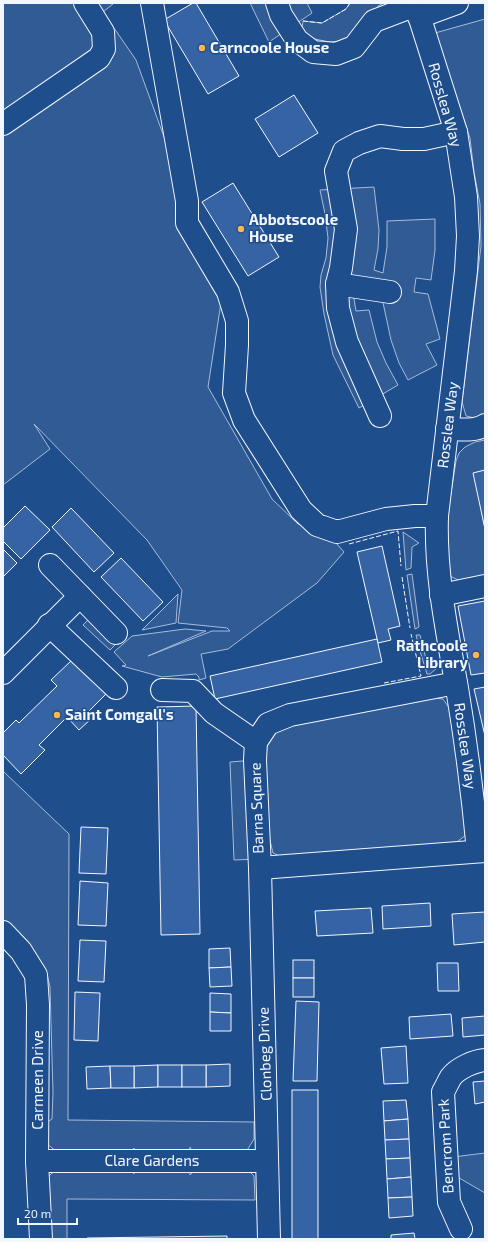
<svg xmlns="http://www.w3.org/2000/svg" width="488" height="1242" font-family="'Exo 2',sans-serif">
	<rect width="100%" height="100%" fill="#1f4e8c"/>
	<!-- built -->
	<g fill="#305b95" stroke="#a8bbd7">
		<polygon points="3,3 112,3 113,4 103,12 136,60 222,296 208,387 272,499 298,524 330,536 344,552 317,583 228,649 201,654 206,678 199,680 199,677 196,674 162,677 122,666 126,665 114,652 132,636 185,629 206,631 148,656 212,631 230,631 227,628 178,623 182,590 147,540 34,424 50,449 3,485"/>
		<polygon points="250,3 307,3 312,13 269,42"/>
		<polygon points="350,3 384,3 378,6 375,14 351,36 342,41 329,42 301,36 303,21 322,23 346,9"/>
		<polygon points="485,19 485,415 479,419 466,416 462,402 481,246 480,204 474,172 470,138 435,33"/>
		<polygon points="374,187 379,230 378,249 374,270 383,273 387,247 387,221 435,219 435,250 431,280 416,278 414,292 428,294 440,339 426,344 437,365 408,380 399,363 391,340 382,298 353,293 356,311 369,310 377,342 386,363 398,385 359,408 333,355 324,314 320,287 321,275 326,258 328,238 325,214 320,190"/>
		<polygon points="485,440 485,470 474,473 485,529 485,576 458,580 450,576 446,566 448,512 456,461 459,453 465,447 475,442"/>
		<polygon points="403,532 419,543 412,547 411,568 406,570"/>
		<polygon points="412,574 419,627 415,629 407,575"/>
		<polygon points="178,594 176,623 142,630"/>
		<polygon points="90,618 117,643 110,650 83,625"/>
		<polygon points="420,635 426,659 439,664 437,668 430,674 427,674 420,651 416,635"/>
		<polygon points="435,698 443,699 450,709 459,705 466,835 453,845 286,859 273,853 268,832 262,754 271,732 290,715"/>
		<polygon points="255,760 259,859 234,860 230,762"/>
		<polygon points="3,771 69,834 68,1120 254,1122 254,1139 246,1152 193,1153 190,1147 189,1161 190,1175 193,1172 249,1171 254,1176 255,1200 67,1199 67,1239 45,1239 47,1178 51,1174 56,1170 131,1171 134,1174 134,1148 131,1152 57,1152 46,1143 44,1124 52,1119 53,1093 50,987 47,974 28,942 25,940 3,932"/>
		<polygon points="485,1153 485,1193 454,1175 453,1157"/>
	</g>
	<!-- building -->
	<g fill="#3563a3" stroke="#f2f6ff">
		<polygon points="193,3 196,3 239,76 208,94 164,20"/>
		<polygon points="294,95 318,133 279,157 255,119"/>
		<polygon points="233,183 279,257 248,276 202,202"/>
		<polygon points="485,470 485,529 473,473"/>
		<polygon points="25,506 50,530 21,559 3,541 3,528"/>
		<polygon points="71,508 114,553 94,572 52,527"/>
		<polygon points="382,546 400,626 388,629 391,640 378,643 357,552"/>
		<polygon points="3,549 17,563 3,577"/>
		<polygon points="121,558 163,602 143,621 101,577"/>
		<polygon points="485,601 485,673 471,675 458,606"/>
		<polygon points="377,639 382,662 215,699 210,676"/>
		<polygon points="73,659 107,693 86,714 91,719 79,730 67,717 39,745 45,750 21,774 3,755 3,733 16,720 19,723 57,686 51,680"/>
		<polygon points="485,687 485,736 474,689"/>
		<polygon points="196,706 200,934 161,935 157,707"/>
		<polygon points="81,827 108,828 106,874 79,873"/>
		<polygon points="80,881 108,883 106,926 78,925"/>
		<polygon points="430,903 431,926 383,929 382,906"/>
		<polygon points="371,908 373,933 317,936 315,911"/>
		<polygon points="485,912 485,942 454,945 452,914"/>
		<polygon points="80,940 106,941 104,982 78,981"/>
		<polygon points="230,948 231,967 209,968 209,949"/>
		<rect x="293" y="960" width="21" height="18"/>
		<polygon points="437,963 458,963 459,991 438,991"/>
		<polygon points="231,967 232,986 210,987 209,968"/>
		<rect x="293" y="978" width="21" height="19"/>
		<polygon points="75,992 100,993 98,1041 74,1040"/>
		<polygon points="210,993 231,994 231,1013 210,1012"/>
		<polygon points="296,1001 319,1002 317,1081 293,1081"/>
		<polygon points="210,1012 231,1013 231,1031 210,1031"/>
		<polygon points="451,1014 453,1036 410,1039 409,1017"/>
		<polygon points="485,1016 485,1035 463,1037 462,1018"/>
		<polygon points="406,1046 408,1083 384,1084 381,1048"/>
		<polygon points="230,1064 230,1086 206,1087 206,1065"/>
		<polygon points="158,1065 158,1087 134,1088 134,1066"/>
		<rect x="158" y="1065" width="24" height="22"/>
		<rect x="182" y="1065" width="24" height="22"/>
		<polygon points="110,1066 111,1088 87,1089 86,1067"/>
		<polygon points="110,1066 134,1066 134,1088 111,1088"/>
		<polygon points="485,1081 485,1102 475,1104 473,1082"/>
		<rect x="292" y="1090" width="26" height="149"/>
		<polygon points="406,1100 408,1119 384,1121 383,1101"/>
		<polygon points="408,1119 409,1139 385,1140 384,1121"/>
		<polygon points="409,1139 410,1158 386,1159 385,1140"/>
		<polygon points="410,1158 411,1177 387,1179 386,1159"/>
		<polygon points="411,1177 412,1197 388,1198 387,1179"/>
		<polygon points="412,1197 413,1216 389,1218 388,1198"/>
		<polygon points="414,1233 415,1239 391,1239 391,1235"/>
		<polygon points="227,1236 227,1239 87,1239 87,1238"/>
	</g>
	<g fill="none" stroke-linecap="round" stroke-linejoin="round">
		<defs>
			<g id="minor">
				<polyline points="152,3 187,201 187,223 228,292 237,321 237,345 234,393 244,420 301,510 317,525 337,532 386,519 415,516 437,516"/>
				<polyline points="277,3 281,15 297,40 313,52 336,54 354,47 374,21 416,5"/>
				<path d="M 415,3 L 456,132 L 466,197 L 468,236 L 466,271 L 437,516 C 435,574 447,631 457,688 C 466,742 473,797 478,851"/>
				<polyline points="419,17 457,3"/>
				<polyline points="3,124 99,58 104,49 103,32 85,3"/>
				<polyline points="337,284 390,292"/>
				<polyline points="380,416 347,342 338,308 337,284 341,268 346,229 336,171 344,151 359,143 380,136 403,139 424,139 456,132"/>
				<path d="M 447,429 C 459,429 475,432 485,425"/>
				<polyline points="50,565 116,633"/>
				<polyline points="441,595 485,586"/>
				<polyline points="49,625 116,688"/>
				<polyline points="3,673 80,596"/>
				<polyline points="162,690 193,691 214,713 256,742"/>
				<polyline points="260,868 485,851"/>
				<polyline points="3,932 21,951 36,975 38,1005 37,1161 41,1239"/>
				<polyline points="37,1161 267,1161"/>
				<path d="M 461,1229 L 449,1202 L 443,1092 C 446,1087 448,1082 451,1077 C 458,1068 474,1061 485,1060"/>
				<polyline points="269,1239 260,868 255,760 256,742 268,724 290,715 456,683"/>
			</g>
		</defs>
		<!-- minor casing -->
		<use href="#minor" stroke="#f2f6ff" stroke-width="24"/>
		<!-- minor -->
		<use href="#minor" stroke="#1f4e8c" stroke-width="22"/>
		<!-- fence -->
		<g stroke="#f2f6ff" stroke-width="1" stroke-dasharray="5 2" stroke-linecap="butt">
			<polyline points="303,21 322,23 346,9 350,3"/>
			<polyline points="349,544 398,531 401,566"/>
			<polyline points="402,577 410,628"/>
			<polyline points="384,683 421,676 411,634"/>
		</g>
	</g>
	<!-- markers -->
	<g fill="#ffb74d" stroke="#1f4e8c" stroke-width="1.5">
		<circle cx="202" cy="48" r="4"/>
		<circle cx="241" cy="229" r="4"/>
		<circle cx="476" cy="655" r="4"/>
		<circle cx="57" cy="715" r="4"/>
	</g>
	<g text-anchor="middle" stroke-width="3" stroke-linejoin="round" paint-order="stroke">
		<!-- poi labels -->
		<g font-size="15" font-weight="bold" fill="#f2f6ff" stroke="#1f4e8c" text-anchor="start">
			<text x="210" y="53">Carncoole House</text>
			<text x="249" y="225">Abbotscoole<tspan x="249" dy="17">House</tspan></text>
			<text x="468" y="651" text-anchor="end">Rathcoole<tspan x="468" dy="17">Library</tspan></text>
			<text x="65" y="720">Saint Comgall's</text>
		</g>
		<!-- street labels -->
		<g font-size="15" fill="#f2f6ff" stroke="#1f4e8c">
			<text transform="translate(445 105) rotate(74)" y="5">Rosslea Way</text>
			<text transform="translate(448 425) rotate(-83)" y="5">Rosslea Way</text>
			<text transform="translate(465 746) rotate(82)" y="5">Rosslea Way</text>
			<text transform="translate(257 808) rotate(-92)" y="5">Barna Square</text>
			<text transform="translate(265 1054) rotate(-92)" y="5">Clonbeg Drive</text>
			<text transform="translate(38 1080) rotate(-90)" y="5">Carmeen Drive</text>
			<text transform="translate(446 1146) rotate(-93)" y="5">Bencrom Park</text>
			<text x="152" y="1166">Clare Gardens</text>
		</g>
	</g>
	<!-- border -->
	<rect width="488" height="1242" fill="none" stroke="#f2f6ff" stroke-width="8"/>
	<!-- scale -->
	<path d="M18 1218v6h59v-6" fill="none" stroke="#f2f6ff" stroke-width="2"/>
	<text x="24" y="1218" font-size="12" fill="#f2f6ff" stroke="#1f4e8c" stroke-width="3" paint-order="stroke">20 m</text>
</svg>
